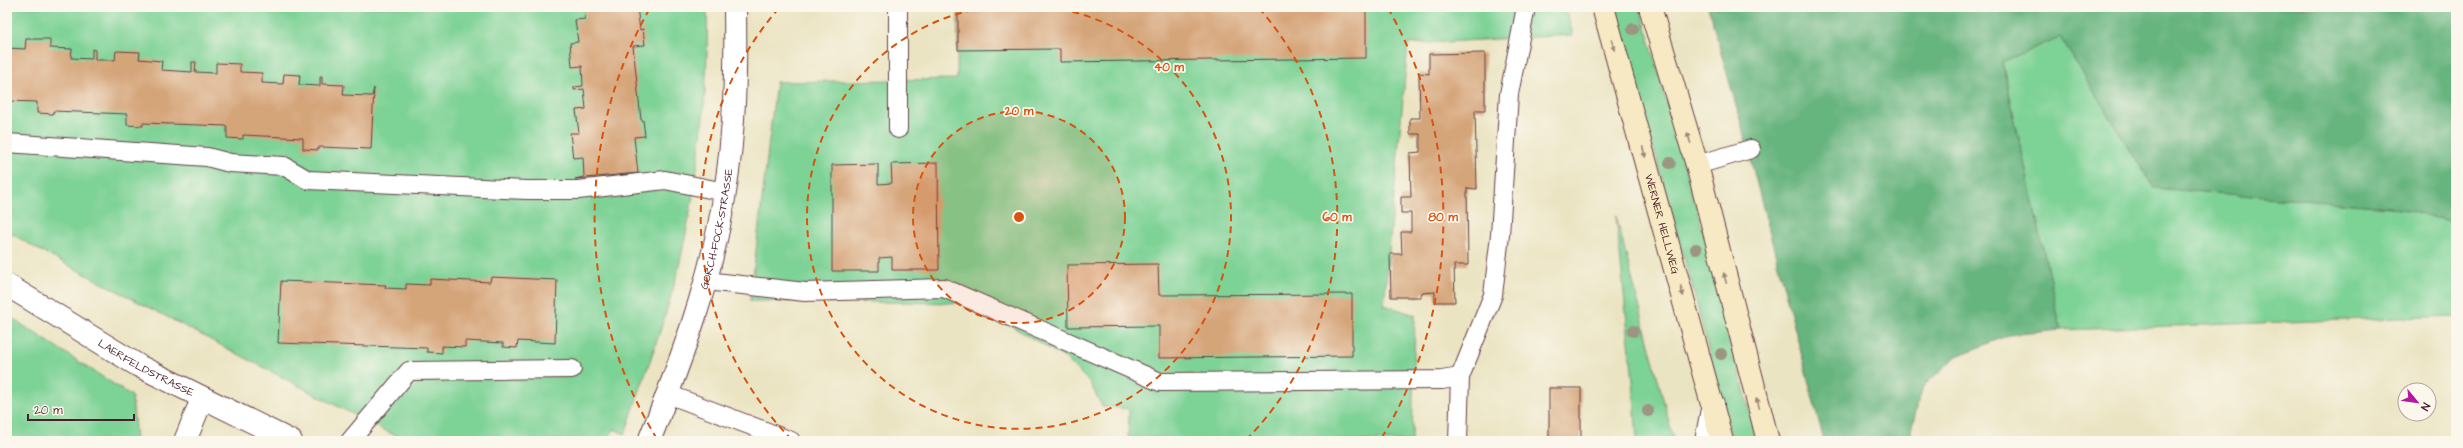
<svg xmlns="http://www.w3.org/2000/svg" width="2463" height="448" font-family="'Architects Daughter',sans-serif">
	<rect width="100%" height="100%" fill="#fbf7ec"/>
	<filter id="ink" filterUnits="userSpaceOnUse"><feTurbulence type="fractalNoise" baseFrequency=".025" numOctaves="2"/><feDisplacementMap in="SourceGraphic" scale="8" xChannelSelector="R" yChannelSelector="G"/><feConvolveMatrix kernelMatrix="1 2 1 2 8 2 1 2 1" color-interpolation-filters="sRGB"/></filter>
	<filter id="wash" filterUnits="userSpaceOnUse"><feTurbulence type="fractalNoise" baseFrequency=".012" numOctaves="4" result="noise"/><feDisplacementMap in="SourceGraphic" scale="16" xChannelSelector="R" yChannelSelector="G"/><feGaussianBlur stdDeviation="0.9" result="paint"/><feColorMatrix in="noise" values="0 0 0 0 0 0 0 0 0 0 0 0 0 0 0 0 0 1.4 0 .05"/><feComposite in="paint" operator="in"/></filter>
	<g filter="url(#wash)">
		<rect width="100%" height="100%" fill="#ebe4c3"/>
		<!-- green -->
		<g fill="#7dd295" stroke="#647860">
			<path d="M 7,7 L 707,7 C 709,84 700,163 685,239 C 672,305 646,370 625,434 L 613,429 L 608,441 L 409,441 L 383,430 L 39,250 L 7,231 Z"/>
			<polygon points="958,7 1565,7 1573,35 1408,44 1384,305 1415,315 1412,441 1128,441 1129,409 1102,406 1090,383 1065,358 973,303 750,301 776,82 957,79"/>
			<polygon points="1614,7 1640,7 1715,273 1757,441 1732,441 1691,282"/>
			<polygon points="2060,37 2154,188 2402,208 2456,224 2456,316 2061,330 2002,61"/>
			<polygon points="1616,216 1674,441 1637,441 1633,381"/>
			<polygon points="7,315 132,396 136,441 7,441"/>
		</g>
		<!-- forest -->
		<polygon fill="#66b47e" stroke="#586a54" points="1708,7 2456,7 2456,224 2402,208 2154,188 2060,37 2002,62 2061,330 2009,335 1957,356 1923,386 1911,430 1912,441 1824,441 1740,119"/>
		<g id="blocks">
			<!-- building -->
			<g fill="#d5a57a">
				<polygon points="584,7 637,7 640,30 643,29 645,45 633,46 641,120 643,120 645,136 634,137 638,173 575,179 584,177 583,157 573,158 570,133 579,133 576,110 586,109 584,89 574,90 574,87 583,86 582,66 572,67 570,43 578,42 575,20 585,19"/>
				<polygon points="958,7 1366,7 1366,58 1060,62 1060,49 958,50"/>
				<polygon points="26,39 50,39 50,48 72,49 71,58 92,59 92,49 95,50 95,60 115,60 116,51 140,52 139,59 162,61 161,70 192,72 192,62 196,62 195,72 216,73 216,63 240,64 240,72 262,73 262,83 283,84 284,74 300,75 299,85 320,86 320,76 322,76 322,84 344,85 343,95 372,96 374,88 371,149 319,147 318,150 303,149 303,138 243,135 243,139 227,138 227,126 143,123 143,126 127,125 127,114 53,111 53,114 37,113 37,102 7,101 7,48 25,49"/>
				<polygon points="1485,53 1485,110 1475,110 1477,189 1467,188 1468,265 1454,265 1455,302 1435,302 1435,292 1421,293 1421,297 1391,297 1390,254 1402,254 1401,232 1411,232 1411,213 1401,213 1401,197 1411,197 1410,153 1420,152 1420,134 1410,134 1410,118 1420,118 1419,73 1429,74 1429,54"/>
				<polygon points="938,163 939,270 892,270 892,257 879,258 879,271 832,271 832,165 878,164 878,184 892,183 891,164"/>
				<polygon points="1158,264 1159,295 1352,294 1352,356 1159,358 1159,326 1068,327 1067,265"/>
				<polygon points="491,277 557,280 555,343 518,341 517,348 503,347 503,343 465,341 465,347 442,346 442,353 427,352 427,348 278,343 281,281 386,285 385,288 406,289 406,284 430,285 430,279 490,282"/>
				<rect x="1549" y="388" width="32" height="53"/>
			</g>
		</g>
	</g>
	<g filter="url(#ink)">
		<use href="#blocks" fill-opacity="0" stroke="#623d42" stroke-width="1"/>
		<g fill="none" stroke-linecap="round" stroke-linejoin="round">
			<defs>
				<g id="service">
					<polyline points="898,7 898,129"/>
					<polyline points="7,143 207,157 230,163 284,166 308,180 527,190 578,190 665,180 725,192"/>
					<polyline points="1697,165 1751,149"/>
					<polyline points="706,281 805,292 944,288 1160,382 1442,380 1460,377"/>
					<polyline points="668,394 791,441"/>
					<polyline points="350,441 409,371 572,369"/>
					<polyline points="1458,441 1460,377 1493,295 1500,235 1509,94 1526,7"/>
				</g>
				<g id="minor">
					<path id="s1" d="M 7,285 L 139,366 L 291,441"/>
					<polyline points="185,441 202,399"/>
					<path id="s2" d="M 649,441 C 681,361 712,278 725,192 C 735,130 736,69 735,7"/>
					<polyline points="1706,441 1713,404"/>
				</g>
				<g id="secondary">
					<path id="s3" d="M 1603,7 L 1722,441"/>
					<polyline points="1650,7 1697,165 1768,441"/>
				</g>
			</defs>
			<!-- service casing -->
			<use href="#service" stroke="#623d42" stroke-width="20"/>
			<!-- minor casing -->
			<use href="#minor" stroke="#623d42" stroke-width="24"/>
			<!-- secondary casing -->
			<use href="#secondary" stroke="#623d42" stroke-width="24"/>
			<!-- service -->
			<use href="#service" stroke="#fff" stroke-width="18"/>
			<!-- minor -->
			<use href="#minor" stroke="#fff" stroke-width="22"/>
			<!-- secondary -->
			<use href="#secondary" stroke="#f7e9c3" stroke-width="22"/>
		</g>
		<!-- trees -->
		<g fill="#9b9581">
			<circle cx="1633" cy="29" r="6"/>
			<circle cx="1670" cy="163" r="6"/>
			<circle cx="1696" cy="249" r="6"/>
			<circle cx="1633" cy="331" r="6"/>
			<circle cx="1721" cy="354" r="6"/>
			<circle cx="1648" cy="411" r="6"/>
		</g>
		<!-- one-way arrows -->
		<defs><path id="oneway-solid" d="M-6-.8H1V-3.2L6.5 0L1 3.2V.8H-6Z"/></defs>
		<g fill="#a08477">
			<use href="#oneway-solid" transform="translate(1613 45) rotate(74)"/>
			<use href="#oneway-solid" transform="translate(1689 138) rotate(-107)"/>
			<use href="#oneway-solid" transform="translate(1644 152) rotate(75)"/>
			<use href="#oneway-solid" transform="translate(1725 278) rotate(-104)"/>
			<use href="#oneway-solid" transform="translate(1682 291) rotate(75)"/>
			<use href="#oneway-solid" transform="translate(1758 403) rotate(-105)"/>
		</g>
	</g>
	<!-- distance rings -->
	<circle cx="1019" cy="217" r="106" fill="#d8530f" fill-opacity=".12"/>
	<g fill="none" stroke="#d8530f" stroke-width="2" stroke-dasharray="7 5">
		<circle cx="1019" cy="217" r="106"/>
		<path d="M1049 7A212 212 0 1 1 989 7"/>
		<path d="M792 440A318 318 0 0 1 779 8M1259 8A318 318 0 0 1 1246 440"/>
		<path d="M657 439A424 424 0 0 1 650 8M1388 8A424 424 0 0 1 1381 439"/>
	</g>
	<g text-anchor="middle" stroke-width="3.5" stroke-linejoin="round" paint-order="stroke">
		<!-- street labels -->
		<g font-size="11" fill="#4a1f2b" stroke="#fbf7ec">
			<text dy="4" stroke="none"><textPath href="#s3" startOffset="225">WERNER HELLWEG</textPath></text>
			<text dy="4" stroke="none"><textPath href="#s2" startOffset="223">GORCH-FOCK-STRASSE</textPath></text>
			<text dy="4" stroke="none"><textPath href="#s1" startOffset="162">LAERFELDSTRASSE</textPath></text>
		</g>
	</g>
	<circle cx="1019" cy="217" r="6" fill="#d8530f" stroke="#fbf7ec" stroke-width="2"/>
	<g font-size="12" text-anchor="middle" font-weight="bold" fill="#d8530f" stroke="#fbf7ec" stroke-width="3.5" stroke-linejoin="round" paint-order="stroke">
		<text x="1169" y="71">40 m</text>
		<text x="1019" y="115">20 m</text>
		<text x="1337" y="221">60 m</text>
		<text x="1443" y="221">80 m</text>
	</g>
	<!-- margin -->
	<rect width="2463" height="448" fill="none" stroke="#fbf7ec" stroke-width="24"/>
	<!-- north arrow -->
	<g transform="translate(2417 402) rotate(119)"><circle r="19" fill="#fbf7ec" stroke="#b4a19f"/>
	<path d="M0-3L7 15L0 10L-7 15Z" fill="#b5179e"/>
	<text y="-6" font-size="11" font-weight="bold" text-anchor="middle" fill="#4a1f2b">N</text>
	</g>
	<!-- scale -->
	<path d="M28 414v6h106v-6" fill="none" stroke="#4a1f2b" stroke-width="2"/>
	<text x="34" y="414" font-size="12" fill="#4a1f2b" stroke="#fbf7ec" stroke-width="3" paint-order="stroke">20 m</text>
</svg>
